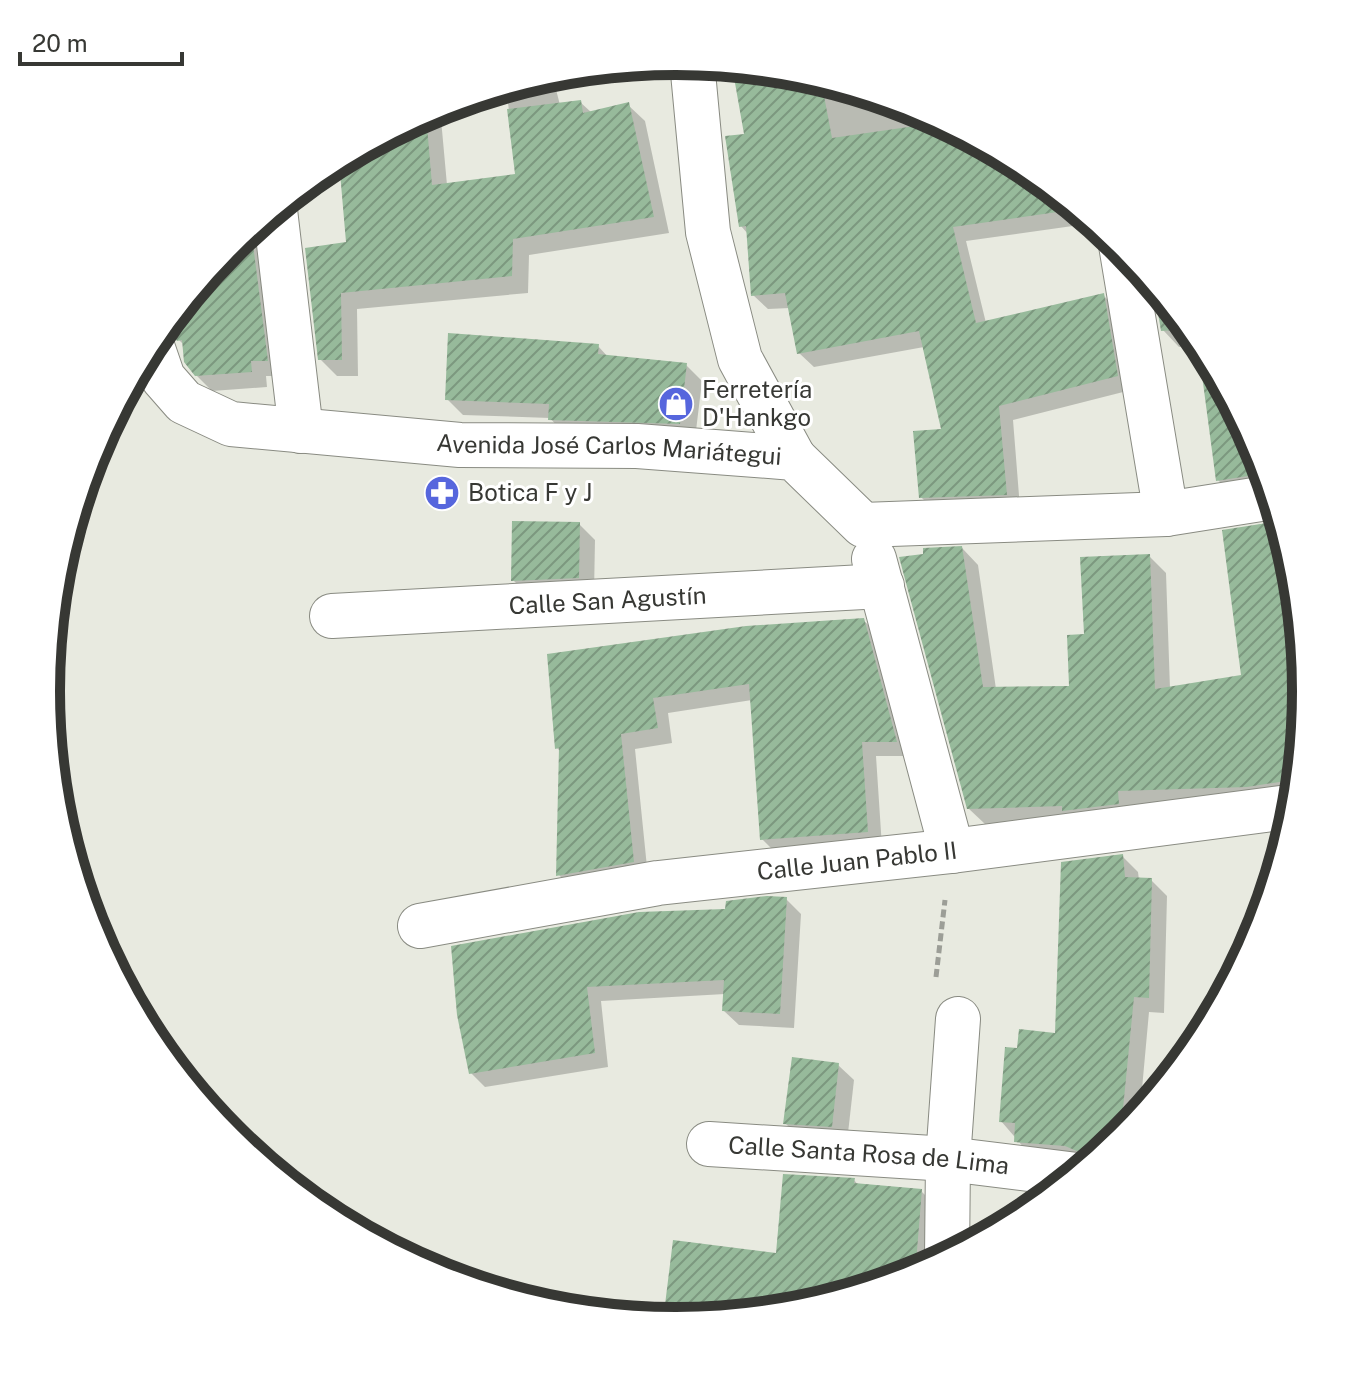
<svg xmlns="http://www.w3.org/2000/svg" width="1353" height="1383" font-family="'Public Sans',sans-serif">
	<defs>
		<pattern id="building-hatch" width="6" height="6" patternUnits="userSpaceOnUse" patternTransform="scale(2)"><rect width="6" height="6" fill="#97ba9b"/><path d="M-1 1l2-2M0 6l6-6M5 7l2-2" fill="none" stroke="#7c987f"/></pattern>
	</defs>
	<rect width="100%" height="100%" fill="#e8eae0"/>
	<!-- shadow -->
	<g fill="#0003">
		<polygon points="800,73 918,109 1027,168 1094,223 966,241 986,323 1103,295 1117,309 1131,390 1013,420 1020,508 935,511 921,497 943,431 924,347 814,367 799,353 790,308 768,309 753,295 748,234 741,226 746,136"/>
		<polygon points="552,74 560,105 580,102 592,113 628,105 645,121 669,233 529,255 528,293 357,309 358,376 337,376 320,359 348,244 341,160 440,108 447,185 517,175 506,87"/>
		<polygon points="263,219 282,376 266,376 267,387 212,391 196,375 185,346 165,326 231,245"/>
		<polygon points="1155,286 1201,342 1259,451 1272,492 1234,497 1218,480 1200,345 1179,347 1163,330"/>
		<polygon points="598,346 608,357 686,365 702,381 695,439 566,436 550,418 463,415 447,399"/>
		<polygon points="1280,520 1295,569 1307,692 1296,798 985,824 968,808 962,548 978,565 996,689 1071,688 1086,636 1149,556 1166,573 1170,689 1244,677 1225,532"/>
		<polygon points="579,524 595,540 594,593 529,596 513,580"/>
		<polygon points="863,620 879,635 911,756 876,756 882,847 777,854 762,839 752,700 668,713 672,743 635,749 648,877 574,890 559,875 561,752 557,748 549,656"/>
		<polygon points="1122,856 1138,872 1139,880 1151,880 1167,896 1164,1013 1149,1012 1142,1089 1161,1090 1122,1138 1090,1164 1032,1157 1001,1121 1019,1051 1057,1035"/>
		<polygon points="786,899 801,914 794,1028 739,1025 724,1011 725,994 601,1001 608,1067 485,1087 471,1073 459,1015"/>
		<polygon points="838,1065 854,1080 847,1142 801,1139 785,1123"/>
		<polygon points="854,1180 859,1186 921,1191 943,1213 939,1263 917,1274 799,1310 665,1321 675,1242 777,1255"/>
	</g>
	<!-- building -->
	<g fill="url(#building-hatch)">
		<polygon points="732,66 800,73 821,80 832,138 943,122 1027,168 1078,209 953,227 976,323 1104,293 1118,376 999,406 1007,495 919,498 913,431 941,429 919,331 797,354 785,293 751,296 746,226 739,227 725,136 744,134"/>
		<polygon points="581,100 583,113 629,102 654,217 513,239 512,276 341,293 342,360 318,360 305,248 346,242 339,161 398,129 427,126 432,185 515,174 507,109"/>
		<polygon points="251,229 268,361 251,361 252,372 195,376 184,362 182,340 177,341 167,324 231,245"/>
		<polygon points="1153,283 1158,289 1190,329 1161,331"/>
		<polygon points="448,333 599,344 598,354 687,363 680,424 548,420 549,404 445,400"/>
		<polygon points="1202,344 1257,446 1261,474 1216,481 1198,345"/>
		<polygon points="512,521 580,522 579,578 511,581"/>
		<polygon points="1267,523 1270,542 1282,540 1299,666 1304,665 1307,692 1298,779 1247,787 1118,791 1119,804 1062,811 1062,806 967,809 899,557 923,554 923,548 962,546 983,687 1069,686 1067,635 1084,634 1080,557 1150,554 1155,689 1241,675 1222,530"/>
		<polygon points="864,618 897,742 862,742 868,832 760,840 749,684 653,698 658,728 621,734 634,862 556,876 559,748 555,749 547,654 746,626"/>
		<polygon points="1123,854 1125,877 1152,878 1149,998 1134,997 1120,1139 1096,1159 1065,1146 1014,1142 1015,1123 999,1122 1005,1047 1017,1048 1019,1029 1055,1033 1061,862"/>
		<polygon points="767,896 787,897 780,1014 722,1011 724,980 587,987 595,1053 469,1074 457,1015 451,946 639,912 725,909 726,901"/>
		<polygon points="792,1057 839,1063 832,1127 783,1124"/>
		<polygon points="783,1174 855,1178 854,1183 922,1189 915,1275 799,1310 663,1321 673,1240 776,1253"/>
	</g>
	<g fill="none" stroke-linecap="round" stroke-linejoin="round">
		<defs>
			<g id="street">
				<polyline points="692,62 708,232 740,359 794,458"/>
				<polyline points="275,210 301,431"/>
				<polyline points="1121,245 1166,514"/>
				<path id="s1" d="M 151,343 L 163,378 L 184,402 L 231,424 L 460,445 L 637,446 L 794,458 L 863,525 L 1166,514 L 1273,497"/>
				<polyline points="874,559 952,851"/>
				<path id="s2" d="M 332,616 L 882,586"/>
				<path id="s3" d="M 420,926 L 658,883 L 952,851 L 1296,806"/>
				<path id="s4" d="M 709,1144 L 948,1159 L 1077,1175"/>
				<polyline points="947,1258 948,1159 958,1019"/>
			</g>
		</defs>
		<!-- street casing -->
		<use href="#street" stroke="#898b82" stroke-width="46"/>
		<!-- path -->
		<polyline stroke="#9c9e97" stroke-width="5" stroke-dasharray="8 4" stroke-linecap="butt" points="936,977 945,900"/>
		<!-- street -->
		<use href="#street" stroke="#fff" stroke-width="44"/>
	</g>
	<!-- icons -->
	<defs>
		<symbol id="shop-disc" viewBox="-11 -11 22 22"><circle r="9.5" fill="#5666dd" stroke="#fff"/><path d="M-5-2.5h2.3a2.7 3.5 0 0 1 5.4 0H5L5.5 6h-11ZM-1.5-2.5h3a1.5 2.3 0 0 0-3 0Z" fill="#fff"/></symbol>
		<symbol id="pharmacy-disc" viewBox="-11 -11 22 22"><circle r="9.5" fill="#5666dd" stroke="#fff"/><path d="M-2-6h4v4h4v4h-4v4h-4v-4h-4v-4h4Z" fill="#fff"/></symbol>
	</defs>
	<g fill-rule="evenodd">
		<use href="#shop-disc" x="656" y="384" width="40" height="40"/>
		<use href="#pharmacy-disc" x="422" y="473" width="40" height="40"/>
	</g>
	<g text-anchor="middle" stroke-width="6" stroke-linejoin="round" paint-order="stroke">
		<!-- poi labels -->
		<g font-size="24" fill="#373834" stroke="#fff" text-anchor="start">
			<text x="702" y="398">Ferretería<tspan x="702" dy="28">D'Hankgo</tspan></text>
			<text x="468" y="501">Botica F y J</text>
		</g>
		<!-- street labels -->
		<g font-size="24" fill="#373834" stroke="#fff">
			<text dy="8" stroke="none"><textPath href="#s1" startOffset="500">Avenida José Carlos Mariátegui</textPath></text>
			<text dy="8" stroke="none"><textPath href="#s2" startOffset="276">Calle San Agustín</textPath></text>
			<text dy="8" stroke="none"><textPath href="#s3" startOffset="442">Calle Juan Pablo II</textPath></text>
			<text dy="8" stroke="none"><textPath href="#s4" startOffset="160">Calle Santa Rosa de Lima</textPath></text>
		</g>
	</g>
	<!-- crop -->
	<path d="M0 0H1353V1383H0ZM60 691a616 616 0 1 1 1232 0a616 616 0 1 1-1232 0Z" fill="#fff" fill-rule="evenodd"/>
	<path fill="none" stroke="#373834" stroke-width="10" d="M60 691a616 616 0 1 1 1232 0a616 616 0 1 1-1232 0Z"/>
	<!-- scale -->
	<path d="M20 52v12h162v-12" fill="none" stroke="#373834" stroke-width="4"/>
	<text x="32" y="52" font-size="24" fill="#373834" stroke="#ffffff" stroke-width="6" paint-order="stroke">20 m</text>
</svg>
